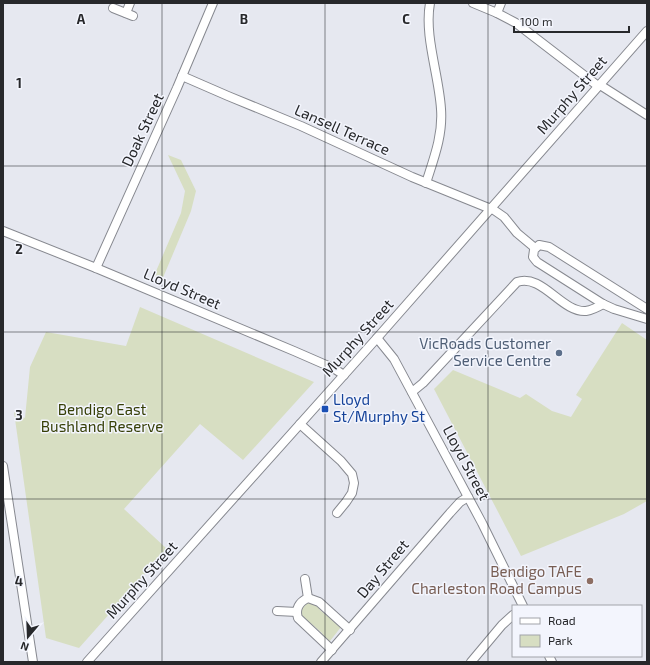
<svg xmlns="http://www.w3.org/2000/svg" width="650" height="665" font-family="'Exo 2',sans-serif">
	<rect width="100%" height="100%" fill="#e6e8f0"/>
	<!-- green -->
	<g fill="#d7dec2">
		<polygon points="168,155 181,160 196,191 191,211 162,280 154,276 181,213 185,191"/>
		<polygon points="140,307 314,382 243,460 200,424 124,509 167,549 79,648 46,638 14,412 25,418 30,367 46,332 126,346"/>
		<polygon points="622,323 647,340 647,501 624,514 521,556 434,389 453,370 520,398 526,394 552,411 571,417 582,399 576,395"/>
		<path d="M 308,602 L 319,605 L 319,609 C 326,616 336,620 341,627 L 330,641 L 324,639 L 322,633 L 308,621 L 304,621 L 300,616 L 301,607 Z"/>
	</g>
	<g fill="none" stroke-linecap="round" stroke-linejoin="round">
		<defs>
			<g id="minor">
				<polyline points="473,3 497,13 516,23 598,86"/>
				<polyline points="113,8 133,16"/>
				<polyline points="126,13 130,3"/>
				<polyline points="497,13 501,3"/>
				<polyline points="182,76 228,96 301,126 412,177 491,209"/>
				<polyline points="600,85 647,115"/>
				<path d="M 426,183 C 434,158 443,135 441,109 C 439,75 424,36 430,3"/>
				<polyline points="491,208 504,217 517,233 535,248"/>
				<polyline points="3,231 96,268 294,351 333,368 344,375"/>
				<polyline points="96,268 177,88 213,3"/>
				<polyline points="647,309 549,247 539,245 534,250 533,257 537,262 603,304 614,309 647,319"/>
				<polyline points="377,338 394,359 482,523 523,606"/>
				<path d="M 412,392 L 423,383 L 517,282 C 542,273 562,313 586,311 C 592,310 598,307 603,304"/>
				<polyline points="300,424 341,461 352,474 354,483 352,493 346,502 337,513"/>
				<polyline points="3,466 33,662"/>
				<polyline points="305,579 308,598"/>
				<polyline points="277,611 297,612"/>
				<path d="M 332,650 L 298,618 C 295,609 299,602 308,598 L 319,602 L 350,630"/>
				<polyline points="549,656 552,662"/>
				<polyline points="87,662 377,338 647,31"/>
				<polyline points="321,662 450,513 460,502 468,497"/>
				<polyline points="471,662 502,625 513,615"/>
			</g>
		</defs>
		<!-- minor casing -->
		<use href="#minor" stroke="#878990" stroke-width="10"/>
		<!-- minor -->
		<use href="#minor" stroke="#fff" stroke-width="8"/>
	</g>
	<!-- grid -->
	<path fill="none" stroke="#27282b" stroke-width="1" stroke-opacity="0.55" d="M 162,3 L 162,662M 325,3 L 325,662M 488,3 L 488,662M 3,166 L 647,166M 3,332 L 647,332M 3,499 L 647,499"/>
	<!-- markers -->
	<circle fill="#5c6f8a" stroke="#f3f5fd" stroke-width="1.5" cx="559" cy="353" r="4"/>
	<rect fill="#1a4fb4" stroke="#f3f5fd" stroke-width="1.5" x="321" y="405" width="8" height="8" rx="2"/>
	<circle fill="#8d6e63" stroke="#f3f5fd" stroke-width="1.5" cx="590" cy="581" r="4"/>
	<g text-anchor="middle" stroke-width="3" stroke-linejoin="round" paint-order="stroke">
		<!-- street labels -->
		<g font-size="15" fill="#27282b" stroke="#f3f5fd">
			<text transform="translate(572 95) rotate(-49)" y="5">Murphy Street</text>
			<text transform="translate(143 130) rotate(-65)" y="5">Doak Street</text>
			<text transform="translate(342 130) rotate(24)" y="5">Lansell Terrace</text>
			<text transform="translate(182 289) rotate(23)" y="5">Lloyd Street</text>
			<text transform="translate(358 338) rotate(-48)" y="5">Murphy Street</text>
			<text transform="translate(466 463) rotate(62)" y="5">Lloyd Street</text>
			<text transform="translate(383 569) rotate(-50)" y="5">Day Street</text>
			<text transform="translate(142 580) rotate(-48)" y="5">Murphy Street</text>
		</g>
		<!-- service labels -->
		<g font-size="15" fill="#4e5e75" stroke="#f3f5fd" text-anchor="end">
			<text x="551" y="349">VicRoads Customer<tspan x="551" dy="17">Service Centre</tspan></text>
		</g>
		<!-- transit labels -->
		<g font-size="15" fill="#164399" stroke="#f3f5fd" text-anchor="start">
			<text x="333" y="405">Lloyd<tspan x="333" dy="17">St/Murphy St</tspan></text>
		</g>
		<!-- park labels -->
		<g font-size="15" fill="#363f06" stroke="#f3f5fd">
			<text x="102" y="415">Bendigo East<tspan x="102" dy="17">Bushland Reserve</tspan></text>
		</g>
		<!-- education labels -->
		<g font-size="15" fill="#785e54" stroke="#f3f5fd" text-anchor="end">
			<text x="582" y="577">Bendigo TAFE<tspan x="582" dy="17">Charleston Road Campus</tspan></text>
		</g>
	</g>
	<g font-size="13" text-anchor="middle" font-weight="bold" fill="#27282b" stroke="#f3f5fd" stroke-width="3" stroke-linejoin="round" paint-order="stroke">
		<text x="81" y="24">A</text>
		<text x="244" y="24">B</text>
		<text x="406" y="24">C</text>
		<text x="19" y="88">1</text>
		<text x="19" y="254">2</text>
		<text x="19" y="420">3</text>
		<text x="19" y="586">4</text>
	</g>
	<!-- border -->
	<rect width="650" height="665" fill="none" stroke="#27282b" stroke-width="8"/>
	<!-- legend -->
	<rect x="512" y="605" width="130" height="52" fill="#f3f5fd" stroke="#a1a3a9"/>
	<rect x="520" y="618" width="20" height="6" fill="#ffffff" stroke="#a1a3a9"/>
	<text x="548" y="625" font-size="12" fill="#27282b">Road</text>
	<rect x="520" y="635" width="20" height="12" fill="#d7dec2" stroke="#a1a3a9"/>
	<text x="548" y="645" font-size="12" fill="#27282b">Park</text>
	<!-- north arrow -->
	<g transform="translate(28 637) rotate(199)" stroke="#f3f5fd" stroke-width="3" paint-order="stroke">
	<path d="M0-3L7 15L0 10L-7 15Z" fill="#27282b"/>
	<text y="-6" font-size="11" font-weight="bold" text-anchor="middle" fill="#27282b">N</text>
	</g>
	<!-- scale -->
	<path d="M514 26v6h115v-6" fill="none" stroke="#27282b" stroke-width="2"/>
	<text x="520" y="26" font-size="12" fill="#27282b" stroke="#f3f5fd" stroke-width="3" paint-order="stroke">100 m</text>
</svg>
